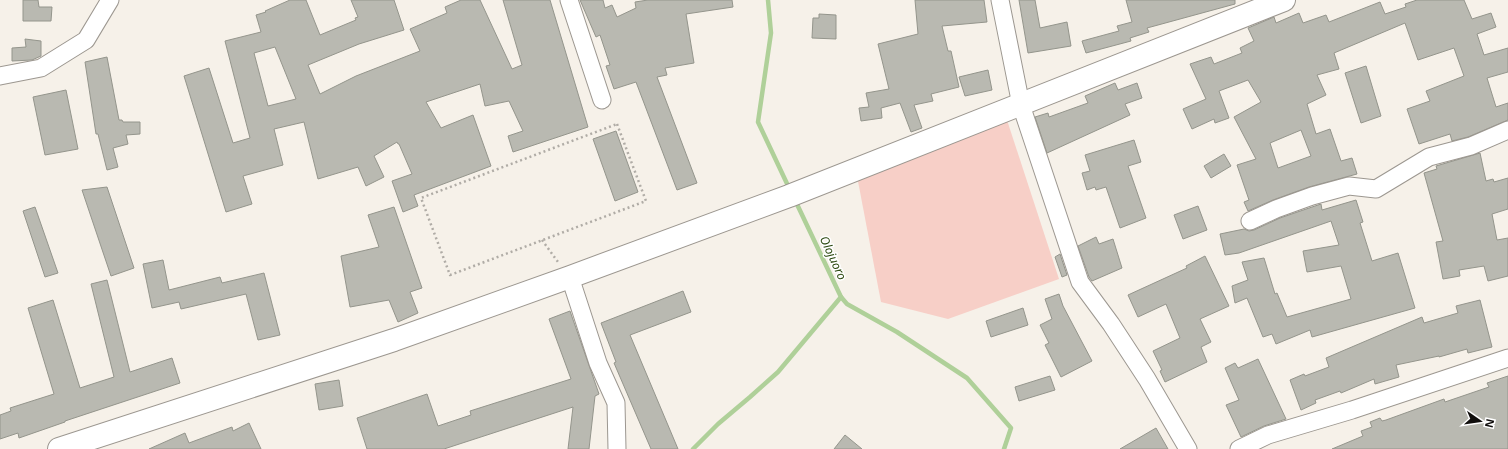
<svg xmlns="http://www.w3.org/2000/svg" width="1508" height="449" font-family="'Noto Sans',sans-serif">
	<rect width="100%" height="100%" fill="#f6f1e9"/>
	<!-- green -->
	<polygon fill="#f7cfc7" points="1006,117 1059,279 948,319 881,302 857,176"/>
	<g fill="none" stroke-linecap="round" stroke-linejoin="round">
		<!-- stream -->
		<g stroke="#afd099" stroke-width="4.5">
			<polyline points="768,0 771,33 758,122 790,190"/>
			<polyline points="795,200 841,297 847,304 897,332 967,378 1011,428 1004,449"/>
			<polyline points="693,449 718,424 750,397 778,372 841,297"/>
		</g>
	</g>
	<!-- building -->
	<g fill="#b9b9b1" stroke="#94958c" fill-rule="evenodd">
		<polygon points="23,0 38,0 39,7 52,7 51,21 23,21"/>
		<path d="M 290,0 L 306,0 L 320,35 L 356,20 L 355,18 L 358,17 L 351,0 L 394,0 L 404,30 L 359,44 L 308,65 L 320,94 L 356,76 L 420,51 L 410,29 L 447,13 L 445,7 L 461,0 L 480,0 L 512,69 L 522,65 L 503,0 L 550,0 L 588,127 L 513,152 L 508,136 L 523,131 L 509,101 L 485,106 L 480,84 L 426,102 L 441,128 L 473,115 L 491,166 L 414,195 L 418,206 L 403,212 L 392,181 L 412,174 L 399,144 L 398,144 L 397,142 L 374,156 L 384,177 L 366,186 L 358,167 L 318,179 L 304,122 L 274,129 L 283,165 L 243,176 L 252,204 L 226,212 L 184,76 L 209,68 L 233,143 L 250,138 L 225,41 L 261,32 L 256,15 L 266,12 L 265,11 ZM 275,47 L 296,99 L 268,106 L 254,53 Z"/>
		<polygon points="580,0 603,0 605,8 612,5 617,17 636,8 635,2 648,0 732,0 733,7 686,14 694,63 665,68 667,75 657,77 697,183 677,190 636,82 614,89 606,66 610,65 600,35 596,37"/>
		<polygon points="915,0 984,0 987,22 942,26 948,51 951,51 959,87 931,94 933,101 914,105 922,128 911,132 900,103 881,108 882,118 861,121 859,108 869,107 866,93 889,89 878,44 918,34"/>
		<polygon points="1019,0 1035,0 1040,28 1067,22 1071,46 1028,53"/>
		<polygon points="1126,0 1235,0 1235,4 1147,28 1149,32 1130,38 1131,41 1086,53 1082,41 1119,31 1117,26 1132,22"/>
		<path d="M 1417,0 L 1464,0 L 1472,19 L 1491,13 L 1496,27 L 1477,34 L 1484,55 L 1508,48 L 1508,72 L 1487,78 L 1496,107 L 1508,103 L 1508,120 L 1468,137 L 1452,141 L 1450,134 L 1419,144 L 1407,109 L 1430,101 L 1426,91 L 1464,76 L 1454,48 L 1418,60 L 1405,23 L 1334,53 L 1339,69 L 1317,75 L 1326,95 L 1307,104 L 1316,134 L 1330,129 L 1341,161 L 1352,158 L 1357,174 L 1309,187 L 1273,200 L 1248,211 L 1244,202 L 1249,200 L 1237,165 L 1256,159 L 1234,117 L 1261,102 L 1248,80 L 1219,91 L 1229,118 L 1215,123 L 1214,119 L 1192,129 L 1183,109 L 1206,99 L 1190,64 L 1211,57 L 1214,64 L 1242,53 L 1240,48 L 1254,41 L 1248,28 L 1274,17 L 1276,23 L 1299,13 L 1303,23 L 1326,15 L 1329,22 L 1380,2 L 1385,14 L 1406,7 L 1405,4 ZM 1301,130 L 1311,156 L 1278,168 L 1270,143 Z"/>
		<polygon points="819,14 836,15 836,39 812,38 813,18 819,18"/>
		<polygon points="25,39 41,41 41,56 32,60 12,61 12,48 26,47"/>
		<polygon points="107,57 119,120 122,120 123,122 140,122 140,134 126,135 128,144 113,148 118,167 107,170 98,134 96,134 85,62"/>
		<polygon points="1366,66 1381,116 1361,123 1345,73"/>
		<polygon points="988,70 992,90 965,96 959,77"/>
		<polygon points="1115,83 1118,90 1137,83 1142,98 1125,104 1130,115 1047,153 1035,117 1048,113 1049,117 1088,103 1085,96"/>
		<polygon points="66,90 78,149 45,155 33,97"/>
		<polygon points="616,131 638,192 615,201 593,139"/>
		<polygon points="1134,140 1141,162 1128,166 1146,218 1120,228 1106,187 1096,190 1095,187 1087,190 1082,173 1090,171 1085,155"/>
		<polygon points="1480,153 1486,181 1493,179 1494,182 1508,178 1508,209 1492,214 1497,240 1508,238 1508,276 1488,281 1484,266 1459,270 1460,276 1443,279 1436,242 1443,241 1424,173 1437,169 1436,166"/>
		<polygon points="1224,154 1231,166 1211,178 1204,166"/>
		<polygon points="107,187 134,268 111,276 82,190"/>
		<polygon points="1356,200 1363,222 1360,223 1372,261 1398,253 1415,308 1312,337 1310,330 1276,344 1272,334 1263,337 1247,298 1235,303 1232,286 1248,280 1242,262 1264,258 1275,294 1277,293 1287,317 1351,299 1341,266 1307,272 1303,251 1339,245 1331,221 1239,253 1225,255 1220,234 1244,229 1249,231 1254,230 1280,218 1315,206 1321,204 1322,210"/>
		<polygon points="1198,206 1207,230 1183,239 1174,215"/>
		<polygon points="35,207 58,273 45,277 23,211"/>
		<polygon points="394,207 422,288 410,292 418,313 398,322 389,300 350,307 341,256 379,247 368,215"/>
		<polygon points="1096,237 1099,244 1113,239 1122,268 1092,281 1089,277 1078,246"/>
		<polygon points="1060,254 1067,275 1062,277 1055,257"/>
		<polygon points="1205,256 1229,306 1200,319 1211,342 1201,347 1207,362 1165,382 1160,371 1162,370 1153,351 1180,338 1166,304 1138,317 1128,295 1187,268 1186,266"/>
		<polygon points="163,260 169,290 220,277 222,283 264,273 280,335 258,340 246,294 181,309 179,302 152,308 143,264"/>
		<polygon points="107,280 130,372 172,358 180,383 65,421 65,422 19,438 18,433 0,439 0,415 11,411 10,408 54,394 28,308 53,300 80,388 114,377 91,284"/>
		<polygon points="683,291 691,312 630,335 678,449 651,449 614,363 616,362 601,323"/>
		<polygon points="1059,294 1063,306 1092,361 1061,377 1045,345 1049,343 1040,325 1052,319 1045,299"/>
		<polygon points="1480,300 1492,347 1468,353 1467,349 1439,357 1439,356 1396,365 1399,377 1375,384 1374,379 1341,393 1340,391 1315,400 1316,403 1301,410 1290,380 1304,374 1305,376 1329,367 1326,358 1422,317 1424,323 1458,313 1456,306"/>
		<polygon points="1023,308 1028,325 991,337 986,321"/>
		<polygon points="570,311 599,394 595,396 589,449 568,449 573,407 444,449 367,449 357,418 427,394 438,426 471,415 470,411 571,379 549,319"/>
		<polygon points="1258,359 1286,419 1264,426 1241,437 1226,405 1239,400 1225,368 1235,363 1238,368"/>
		<polygon points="1050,376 1055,390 1019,401 1015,387"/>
		<polygon points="1508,376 1508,449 1332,449 1363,436 1361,431 1372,427 1370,422 1380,418 1382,421 1386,420 1444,399 1445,402 1489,387 1487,383"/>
		<polygon points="339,380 343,406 319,410 315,384"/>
		<polygon points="249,423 261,449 149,449 185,433 189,443 232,427 233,431"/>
		<polygon points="1156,428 1168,449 1120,449"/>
		<polygon points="845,435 862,449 834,449"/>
	</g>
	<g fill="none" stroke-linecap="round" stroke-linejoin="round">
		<defs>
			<g id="street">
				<polyline points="569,0 602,100"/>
				<polyline points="1000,0 1021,105 1080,282 1111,324 1147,379 1188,449"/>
				<polyline points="0,76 41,68 86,40 110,0"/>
				<polyline points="1250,221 1276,209 1312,196 1349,186 1376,189 1429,157 1471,146 1508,130"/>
				<polyline points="570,277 598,363 616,403 617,449"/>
				<polyline points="1239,449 1268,435 1352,410 1508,358"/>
			</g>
			<polyline id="secondary" points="59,449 394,340 570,277 789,196 1284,0"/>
		</defs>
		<!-- street casing -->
		<use href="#street" stroke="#9c9790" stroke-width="19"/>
		<!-- secondary casing -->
		<use href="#secondary" stroke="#9c9790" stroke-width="24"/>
		<!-- path -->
		<g stroke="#b0aca6" stroke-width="2.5" stroke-dasharray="2 3" stroke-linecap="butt">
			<polygon points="617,124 646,201 450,275 421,198"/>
			<polyline points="542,240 558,262"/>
		</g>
		<!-- street -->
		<use href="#street" stroke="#fff" stroke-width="17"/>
		<!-- secondary -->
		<use href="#secondary" stroke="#fff" stroke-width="22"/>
	</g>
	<g text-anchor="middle" stroke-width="3" stroke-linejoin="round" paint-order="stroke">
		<!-- water labels -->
		<g font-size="12" font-style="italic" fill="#2d4a11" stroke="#fff">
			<text transform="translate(833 258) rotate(65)" y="4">Olojuoro</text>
		</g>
	</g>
	<!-- north arrow -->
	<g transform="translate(1480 421) rotate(103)" stroke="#ffffff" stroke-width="3" paint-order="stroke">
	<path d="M0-3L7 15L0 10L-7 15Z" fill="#100e0c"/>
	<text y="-6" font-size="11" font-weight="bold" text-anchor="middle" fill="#100e0c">N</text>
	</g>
</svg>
